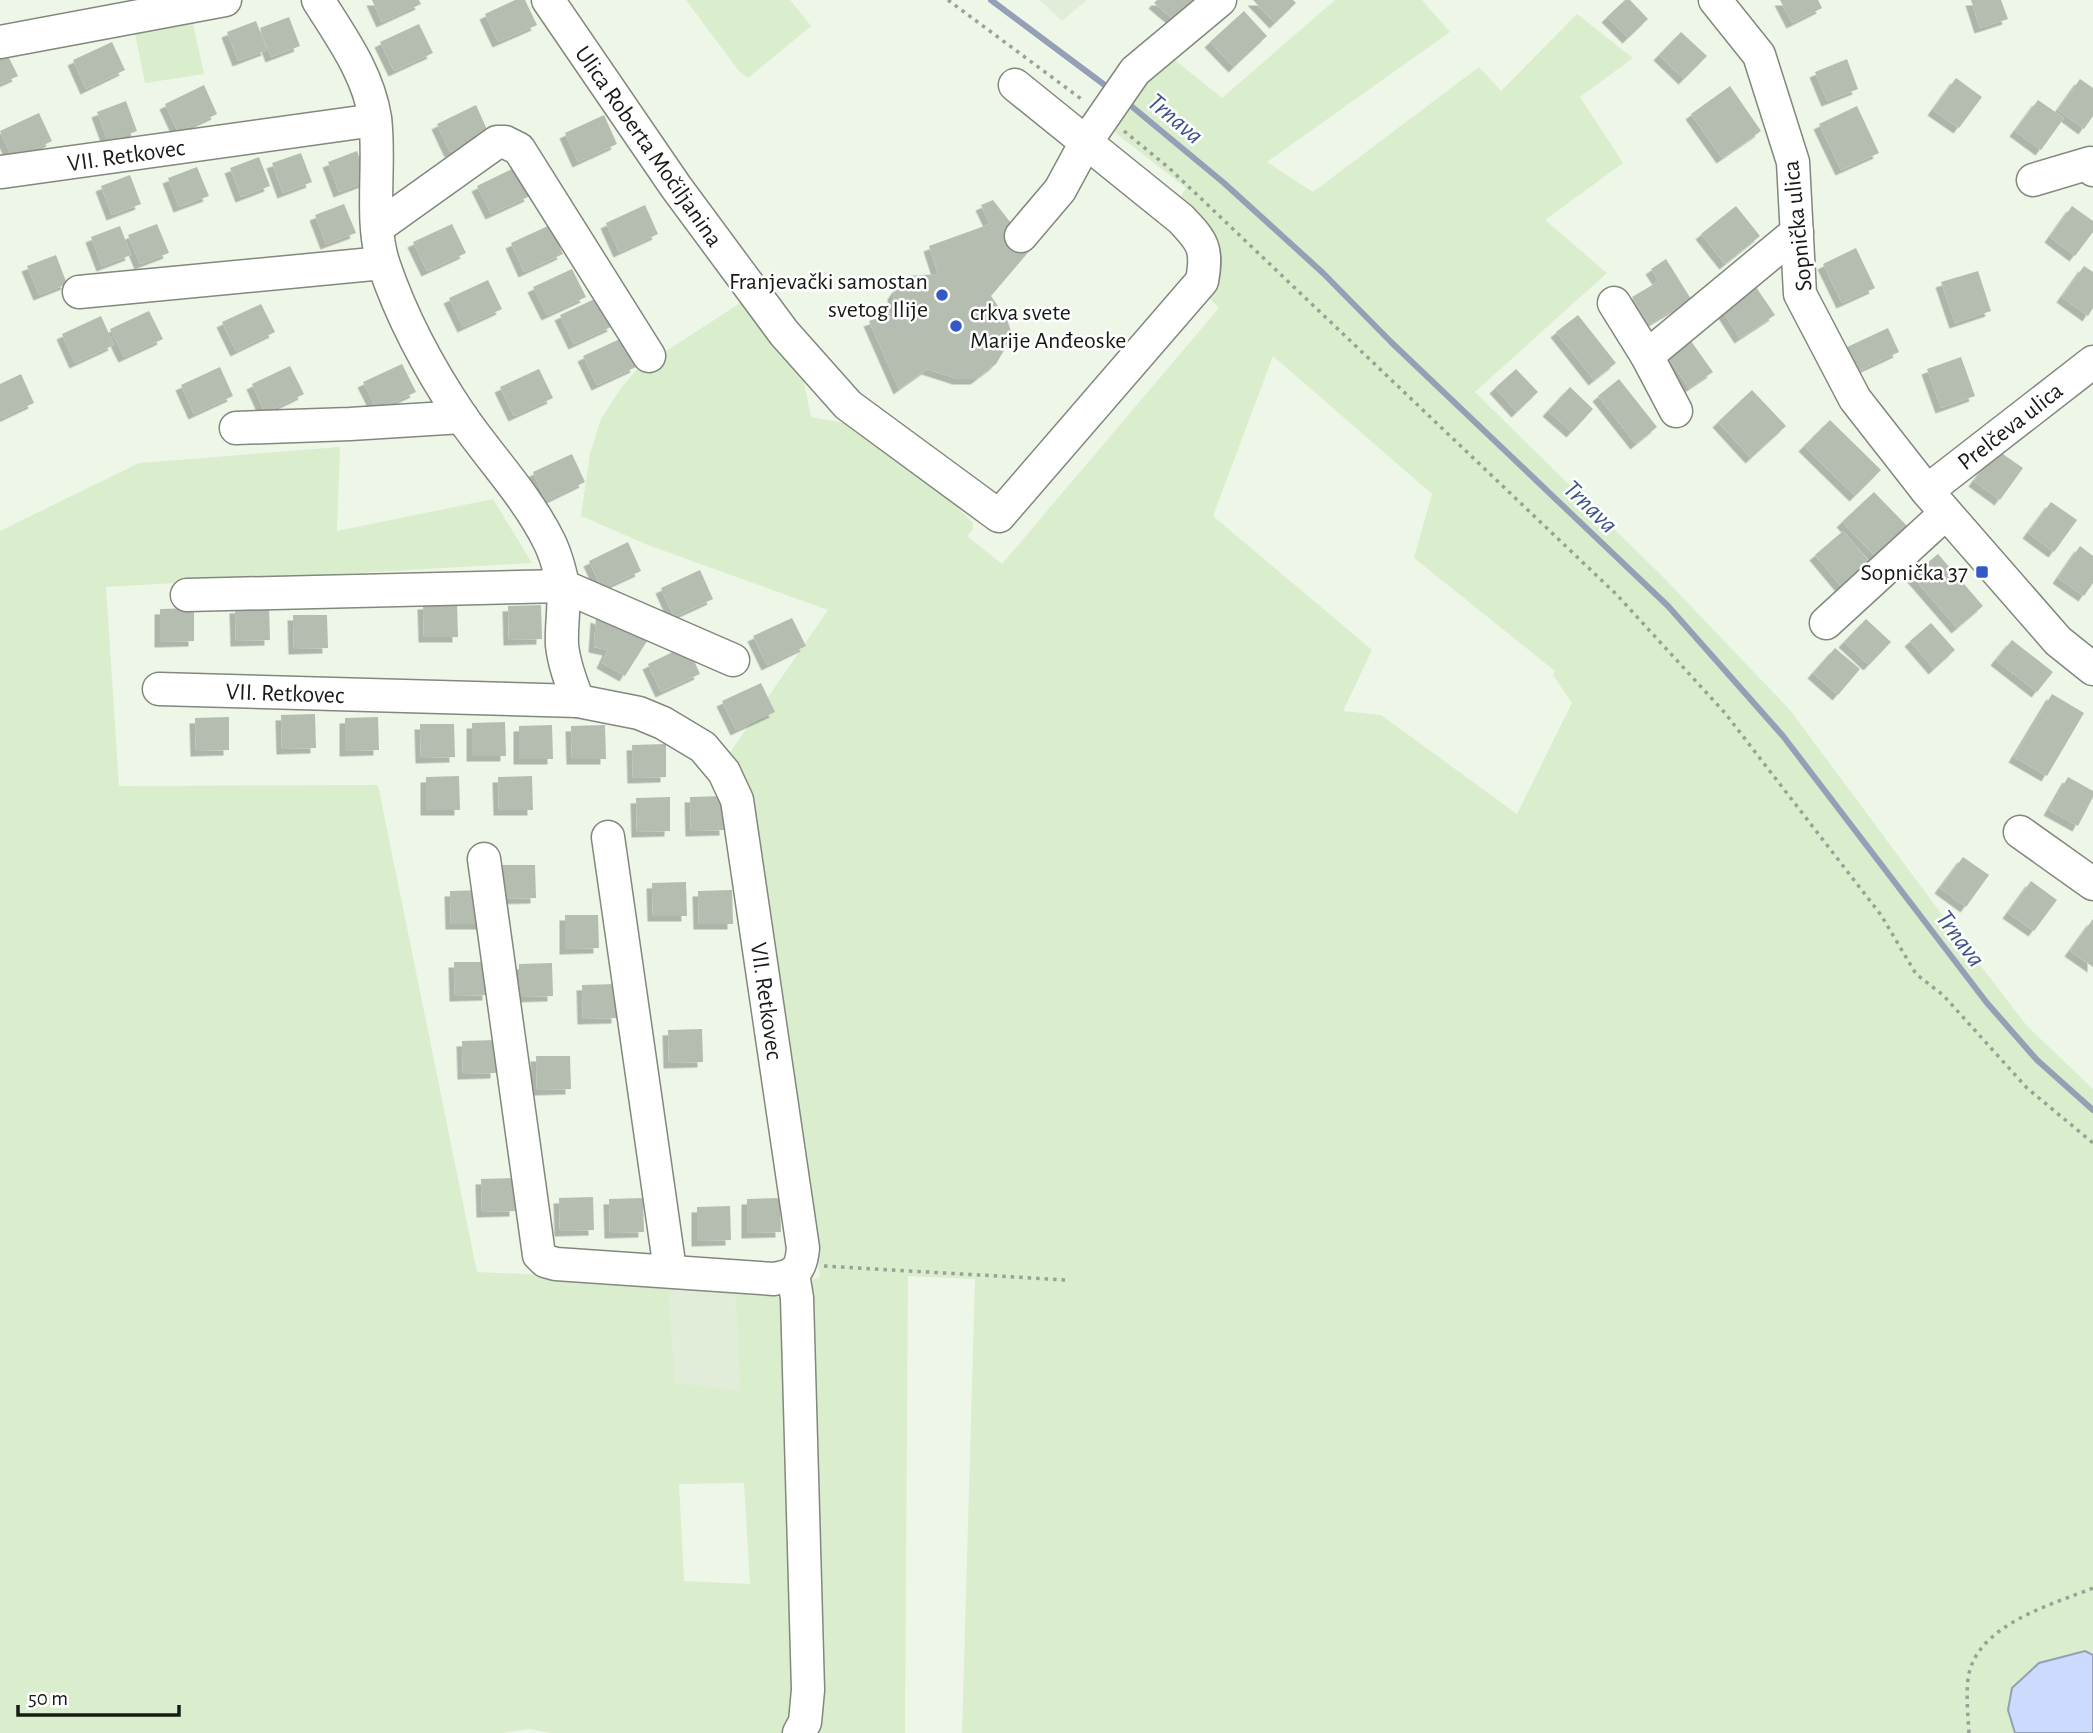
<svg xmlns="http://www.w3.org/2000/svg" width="2093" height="1733" font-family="'Alegreya Sans',sans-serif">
	<defs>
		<filter id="shadow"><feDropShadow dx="-5.5" dy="5.5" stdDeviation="0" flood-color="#0004"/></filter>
	</defs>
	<rect width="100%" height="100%" fill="#eef6e8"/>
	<!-- built -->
	<g fill="#e1edd8">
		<polygon points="1040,0 1087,0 1062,21"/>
		<polygon points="668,1280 735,1289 740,1391 675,1384"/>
	</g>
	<!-- green -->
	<g fill="#daedcd" fill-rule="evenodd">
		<polygon points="686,0 790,0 811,26 748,78 739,71"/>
		<path d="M 1335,0 L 1422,0 L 1450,32 L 1267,162 L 1313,192 L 1479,67 L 1501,91 L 1577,14 L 1633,58 L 1580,97 L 1623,163 L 1545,220 L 1607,273 L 1475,392 L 1664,578 L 1790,710 L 1960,939 L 2027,1026 L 2093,1089 L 2093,1733 L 962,1733 L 975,1279 L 908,1276 L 905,1733 L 817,1733 L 804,1292 L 809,1281 L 820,1277 L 762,861 L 727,757 L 828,610 L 648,545 L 581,516 L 590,454 L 601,419 L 621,388 L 643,362 L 660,355 L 745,300 L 804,374 L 804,383 L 811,417 L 850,424 L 909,470 L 946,496 L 973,523 L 973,529 L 967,536 L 1002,564 L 1219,308 L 1204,292 L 1175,205 L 1186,188 L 1113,131 L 1166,53 L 1222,98 ZM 1273,356 L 1432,494 L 1414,558 L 1555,671 L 1553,675 L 1572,703 L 1517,814 L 1381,715 L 1343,711 L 1372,650 L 1213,516 Z"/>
		<polygon points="192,19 204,74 145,83 134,28"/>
		<path d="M 340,447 L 337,531 L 493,499 L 532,563 L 106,587 L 119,786 L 378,785 L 477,1272 L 668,1280 L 675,1383 L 740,1391 L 735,1289 L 785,1298 L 798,1705 L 784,1733 L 551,1733 L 529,1729 L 502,1733 L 0,1733 L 0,531 L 139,463 ZM 744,1483 L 750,1584 L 684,1581 L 679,1484 Z"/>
	</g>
	<!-- water -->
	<polygon fill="#cbdafd" stroke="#95a0b7" stroke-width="2" points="2085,1651 2093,1655 2093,1733 2015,1733 2008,1710 2012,1688 2039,1663"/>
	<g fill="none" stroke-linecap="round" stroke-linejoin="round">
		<!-- stream -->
		<g stroke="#95a0b7" stroke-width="6">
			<polyline points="991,0 1110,89"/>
			<polyline points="1124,100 1224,183 1323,273 1391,342 1668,606 1783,736 1987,1003 2037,1060 2093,1110"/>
		</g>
	</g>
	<!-- building -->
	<g fill="#b5bdb0" filter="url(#shadow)">
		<polygon points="372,0 419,0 421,4 382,22"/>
		<polygon points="515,0 525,0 537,25 498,42 485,14"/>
		<polygon points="1157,0 1201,0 1180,25 1154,3"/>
		<polygon points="1253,0 1293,0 1296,3 1275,23"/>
		<polygon points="1625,0 1630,0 1648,19 1628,38 1607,17"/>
		<polygon points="1780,0 1818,0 1822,8 1792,23"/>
		<polygon points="1971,0 2001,0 2008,19 1980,28"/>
		<polygon points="1244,11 1267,36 1234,67 1210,42"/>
		<polygon points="289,17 300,46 271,57 260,28"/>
		<polygon points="256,21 267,50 238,61 227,32"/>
		<polygon points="419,24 433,53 394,71 380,42"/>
		<polygon points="1681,32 1707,56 1684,79 1659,55"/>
		<polygon points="112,42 125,70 86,89 73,60"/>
		<polygon points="4,48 18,76 0,84 0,50"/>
		<polygon points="1847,59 1858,89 1827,101 1815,72"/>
		<polygon points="1956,78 1982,97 1959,128 1933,110"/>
		<polygon points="2080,79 2093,88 2093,116 2084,129 2058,110"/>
		<polygon points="204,85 217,114 178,132 165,104"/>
		<polygon points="1730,86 1761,131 1722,158 1691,114"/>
		<polygon points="2038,100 2064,118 2041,150 2015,131"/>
		<polygon points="126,101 137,131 108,142 97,112"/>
		<polygon points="476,105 489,134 450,152 437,124"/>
		<polygon points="1857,106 1879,153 1841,170 1819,124"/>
		<polygon points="39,113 52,141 13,160 0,131"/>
		<polygon points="604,115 617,144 578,162 565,133"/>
		<polygon points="357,151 368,181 339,192 328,162"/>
		<polygon points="301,153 312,182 283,193 272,163"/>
		<polygon points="259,157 270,186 241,197 230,168"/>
		<polygon points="197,167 209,196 179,207 168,178"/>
		<polygon points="516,167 530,196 491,214 477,186"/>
		<polygon points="130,175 141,204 112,215 101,186"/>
		<polygon points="993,200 1031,249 991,296 1007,319 1012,334 1006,347 996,364 976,379 958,379 927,369 899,389 869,321 895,312 893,294 906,276 938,274 929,246 990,224 981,205"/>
		<polygon points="344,204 356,233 326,244 315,215"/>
		<polygon points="645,205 658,234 619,252 606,223"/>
		<polygon points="1736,206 1760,236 1725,264 1701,234"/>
		<polygon points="2072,206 2093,221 2093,232 2075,256 2050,237"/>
		<polygon points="157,224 169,253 140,264 128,235"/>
		<polygon points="452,224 466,253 427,271 413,242"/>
		<polygon points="550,225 563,254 524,272 511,243"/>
		<polygon points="120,226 131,255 102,266 91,237"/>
		<polygon points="1856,248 1875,288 1842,303 1823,264"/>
		<polygon points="56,255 67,284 39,295 27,266"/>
		<polygon points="1666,259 1691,299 1649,324 1632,297 1659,281 1651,269"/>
		<polygon points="2084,266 2093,272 2093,308 2088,316 2062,297"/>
		<polygon points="572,269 586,297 547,315 533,287"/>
		<polygon points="1978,271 1991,311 1955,323 1941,282"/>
		<polygon points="488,280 502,309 463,327 449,298"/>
		<polygon points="1756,287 1775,315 1740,338 1722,310"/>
		<polygon points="599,297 613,326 574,344 560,315"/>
		<polygon points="261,304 275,332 236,351 222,322"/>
		<polygon points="149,311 163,339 124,357 110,329"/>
		<polygon points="1578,315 1616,363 1594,380 1556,332"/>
		<polygon points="101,316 114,345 75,363 62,334"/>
		<polygon points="1888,328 1899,352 1856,372 1845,348"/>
		<polygon points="1688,337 1713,372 1689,388 1665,353"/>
		<polygon points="622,338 636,367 597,385 583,356"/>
		<polygon points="1961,357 1975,396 1941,408 1927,369"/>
		<polygon points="402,364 416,392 377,410 363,382"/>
		<polygon points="290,366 304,394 265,413 252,384"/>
		<polygon points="220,367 233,396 194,414 181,385"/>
		<polygon points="539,369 553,398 514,416 500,387"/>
		<polygon points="1516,369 1538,392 1517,412 1495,388"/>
		<polygon points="21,374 34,403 0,419 0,384"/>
		<polygon points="1619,379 1657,427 1636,444 1598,396"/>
		<polygon points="1570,387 1593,409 1572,432 1548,411"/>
		<polygon points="1752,390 1786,426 1751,458 1718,422"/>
		<polygon points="1830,420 1881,470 1855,496 1804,446"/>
		<polygon points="1997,450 2023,468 2000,500 1974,481"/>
		<polygon points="572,454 585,482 546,501 533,472"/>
		<polygon points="1874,492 1912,531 1880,561 1842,522"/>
		<polygon points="2051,502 2077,520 2054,552 2028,533"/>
		<polygon points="1843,531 1874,567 1845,591 1815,555"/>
		<polygon points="628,542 641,571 602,589 589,561"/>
		<polygon points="2080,546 2093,556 2093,583 2084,596 2058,578"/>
		<polygon points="1938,554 1983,606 1957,628 1912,576"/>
		<polygon points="700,570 713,599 674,617 661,588"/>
		<polygon points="457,603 458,637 424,637 423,604"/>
		<polygon points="541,605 542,639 509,640 508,606"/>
		<polygon points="269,606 270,640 236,641 235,608"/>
		<polygon points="194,608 194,641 160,642 160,609"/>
		<polygon points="293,615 327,615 328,648 294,649"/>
		<polygon points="596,617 649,638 625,676 602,663 608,650 594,647"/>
		<polygon points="792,618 806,646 767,665 753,636"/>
		<polygon points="1866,619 1891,642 1869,665 1844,642"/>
		<polygon points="1931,623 1955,650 1934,669 1910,641"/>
		<polygon points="2012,640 2053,672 2037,692 1996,660"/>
		<polygon points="687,645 700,674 661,692 648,664"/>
		<polygon points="1835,648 1860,669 1838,695 1813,673"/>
		<polygon points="761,683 775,712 736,730 722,701"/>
		<polygon points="2052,694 2084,713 2047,776 2014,757"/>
		<polygon points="315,714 316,748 282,749 281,715"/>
		<polygon points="229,717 229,750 196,751 195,718"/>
		<polygon points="378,717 379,750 345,751 345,718"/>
		<polygon points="505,722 506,756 472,756 472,723"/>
		<polygon points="420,724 454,724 455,757 421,758"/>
		<polygon points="552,725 553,759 519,759 519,726"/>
		<polygon points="605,725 606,759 572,759 571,726"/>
		<polygon points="666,744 666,777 633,778 632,745"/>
		<polygon points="459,776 460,810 426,810 426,777"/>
		<polygon points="532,776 533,810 499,810 498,777"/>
		<polygon points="2068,777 2093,791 2093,797 2078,826 2049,810"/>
		<polygon points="724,796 725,830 691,831 690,797"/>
		<polygon points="670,797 670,831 637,832 636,798"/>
		<polygon points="1963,857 1989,875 1966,907 1940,888"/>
		<polygon points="501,865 535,865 536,898 502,899"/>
		<polygon points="2031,881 2057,900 2034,931 2008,913"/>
		<polygon points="686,882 687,916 653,916 652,883"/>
		<polygon points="484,890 484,924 451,924 450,891"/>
		<polygon points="732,890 733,924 699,924 698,891"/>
		<polygon points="565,915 598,915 599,948 565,949"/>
		<polygon points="2093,919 2093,967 2070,951"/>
		<polygon points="454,962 488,962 488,995 455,996"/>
		<polygon points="552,963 553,996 519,997 519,964"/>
		<polygon points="616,984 617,1018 583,1019 582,985"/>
		<polygon points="702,1029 703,1062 669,1063 668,1030"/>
		<polygon points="496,1040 496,1073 463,1074 462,1041"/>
		<polygon points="536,1056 570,1056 571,1089 537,1090"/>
		<polygon points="515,1178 515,1211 482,1212 481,1179"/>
		<polygon points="593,1197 594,1230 560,1231 559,1198"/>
		<polygon points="643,1198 644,1232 610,1233 609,1199"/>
		<polygon points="780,1198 781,1232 747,1233 747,1199"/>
		<polygon points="730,1206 731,1240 697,1241 697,1207"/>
	</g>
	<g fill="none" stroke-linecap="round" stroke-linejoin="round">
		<defs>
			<g id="minor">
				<path d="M 318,0 C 341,37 368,73 375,118 C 381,164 369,222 384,265 C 402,318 430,370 461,416 C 490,458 526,495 549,541 C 555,553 561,573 563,587 C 565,606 561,625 562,645 C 564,664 571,682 578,701 L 639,713 L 663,723 L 703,747 L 724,772 L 737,800 L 803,1248 C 801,1270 796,1275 774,1279 L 556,1264 L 545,1261 L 539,1255 L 484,859"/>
				<path d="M 548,0 L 676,187 L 784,333 L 848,405 L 999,516 L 1202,281 C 1208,249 1203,242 1181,219 L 1015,85"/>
				<polyline points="1715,0 1759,55 1793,162 1800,294 1855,399 1927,491 2058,641 2093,669"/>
				<polyline points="0,42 225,0"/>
				<polyline points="2,172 375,120"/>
				<polyline points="2033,180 2090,163 2093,170"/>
				<polyline points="378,227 497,142 505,142 519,149 649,356"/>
				<polyline points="1021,236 1060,190 1086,142 1135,71 1220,0"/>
				<polyline points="79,292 383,263"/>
				<polyline points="1614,303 1647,356 1676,411"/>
				<polyline points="1647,356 1797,232"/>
				<polyline points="236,428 350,424 462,417"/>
				<polyline points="1927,491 2093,362"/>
				<polyline points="187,595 563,586 733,660"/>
				<polyline points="1826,623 1946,513"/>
				<polyline points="159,689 578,701"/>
				<polyline points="2020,832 2093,884"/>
				<polyline points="608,837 670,1270"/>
				<polyline points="793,1274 797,1298 808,1690 805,1722 799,1733"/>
			</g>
		</defs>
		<!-- minor casing -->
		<use href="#minor" stroke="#81887c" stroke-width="35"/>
		<!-- path -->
		<g stroke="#9ba196" stroke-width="3.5" stroke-dasharray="3.5 5" stroke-linecap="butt">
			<polyline points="948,0 1084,101"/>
			<polyline points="1124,131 1169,168 1617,595 1725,713 1881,915 1916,974 1943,995 2027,1088 2093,1143"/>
			<polyline points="824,1266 1065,1280"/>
			<path d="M 1969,1733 C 1968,1715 1966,1697 1968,1679 C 1975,1625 2051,1605 2093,1588"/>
		</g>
		<!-- minor -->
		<use href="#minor" stroke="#fff" stroke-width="32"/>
	</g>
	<!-- markers -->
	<g fill="#3458c8" stroke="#fff" stroke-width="2.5">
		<circle cx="942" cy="295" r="7"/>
		<circle cx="956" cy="326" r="7"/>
		<rect x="1975" y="565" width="14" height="14" rx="3.5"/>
	</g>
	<g text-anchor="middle" stroke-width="5" stroke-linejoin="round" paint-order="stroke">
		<!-- street labels -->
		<g font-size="24" fill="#171a15" stroke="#fff">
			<text transform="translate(649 146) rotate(55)" y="8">Ulica Roberta Močiljanina</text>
			<text transform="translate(126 155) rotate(-8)" y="8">VII. Retkovec</text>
			<text transform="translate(1797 226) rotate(-96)" y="8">Sopnička ulica</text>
			<text transform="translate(2010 426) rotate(-38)" y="8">Prelčeva ulica</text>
			<text transform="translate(285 693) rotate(2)" y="8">VII. Retkovec</text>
			<text transform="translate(767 1001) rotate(82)" y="8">VII. Retkovec</text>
		</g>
		<!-- poi labels -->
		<g font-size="24" fill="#171a15" stroke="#fff" text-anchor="end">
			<text x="928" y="289">Franjevački samostan<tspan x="928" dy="28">svetog Ilije</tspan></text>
			<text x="970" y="320" text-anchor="start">crkva svete<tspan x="970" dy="28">Marije Anđeoske</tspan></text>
			<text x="1968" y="580">Sopnička 37</text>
		</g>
		<!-- water labels -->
		<g font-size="26" font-style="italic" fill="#3e5489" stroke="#fff">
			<text transform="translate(1176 118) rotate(40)" y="9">Trnava</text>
			<text transform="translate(1591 506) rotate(44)" y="9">Trnava</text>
			<text transform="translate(1961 938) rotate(53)" y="9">Trnava</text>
		</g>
	</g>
	<!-- scale -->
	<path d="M18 1705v10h161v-10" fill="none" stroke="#171a15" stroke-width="3.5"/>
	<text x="28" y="1705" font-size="21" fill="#171a15" stroke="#ffffff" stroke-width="5" paint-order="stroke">50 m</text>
</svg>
